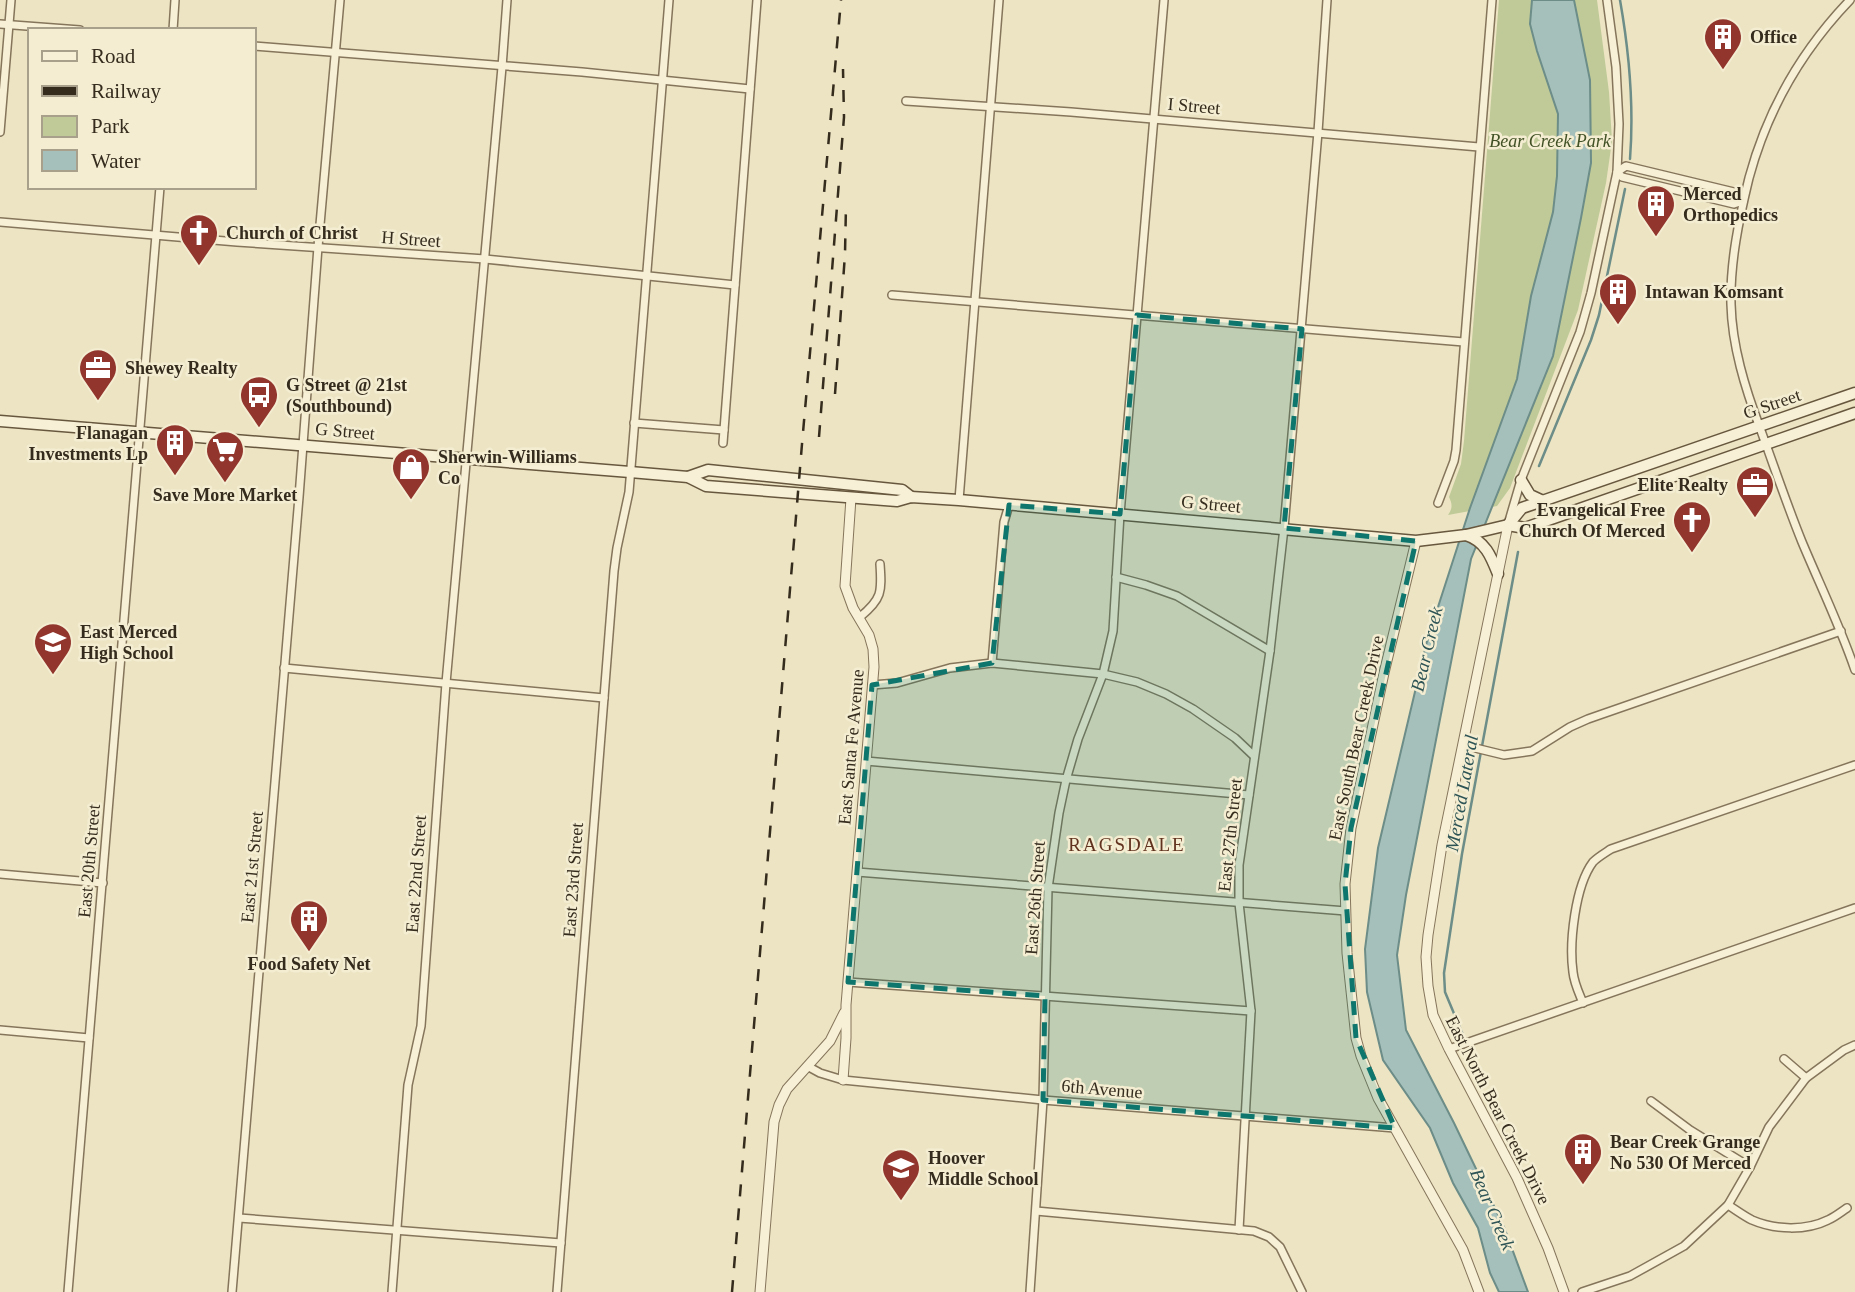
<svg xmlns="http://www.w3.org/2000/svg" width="1855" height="1292" font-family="'Times New Roman',serif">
	<rect width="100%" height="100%" fill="#ece4c3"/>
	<!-- green -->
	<path fill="#bfca98" d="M 1499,0 L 1597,0 L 1609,92 L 1612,141 L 1606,183 L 1578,310 L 1510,488 L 1497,506 L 1448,515 C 1452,509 1453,505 1449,497 L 1461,464 L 1464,441 Z"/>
	<!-- water -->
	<polygon fill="#a5bfba" stroke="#6c8d88" stroke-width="2" points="1532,0 1574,0 1590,80 1591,163 1581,218 1553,356 1471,559 1406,895 1397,955 1406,1030 1454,1123 1504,1227 1528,1292 1499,1292 1490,1273 1478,1228 1453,1183 1430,1128 1383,1060 1367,992 1365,949 1378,848 1427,641 1470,508 1517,379 1531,296 1553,212 1557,176 1558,114 1537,51 1530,24"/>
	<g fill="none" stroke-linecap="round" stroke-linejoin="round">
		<!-- stream -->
		<g stroke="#6c8d88" stroke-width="2.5">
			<path d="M 1620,0 C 1629,51 1634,107 1630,159"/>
			<polyline points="1539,466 1591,340 1599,315 1625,189"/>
			<polyline points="1463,1035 1445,992 1444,973 1462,854 1518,552"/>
		</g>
		<defs>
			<g id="minor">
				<path d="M 1850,0 C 1802,50 1767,111 1749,178 C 1739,219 1730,262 1731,304 C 1732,346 1745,388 1760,428 C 1774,466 1787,505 1802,542 C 1820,585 1840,626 1855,670"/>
				<polyline points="0,24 80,30"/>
				<polyline points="173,30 175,0"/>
				<polyline points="254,46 582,72 750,89"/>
				<polyline points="906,101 1071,112 1479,147"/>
				<polyline points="0,132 11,0"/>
				<polygon points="1626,166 1738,193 1743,201 1734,204 1622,177 1617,172"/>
				<polyline points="0,222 237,242 485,259 735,285"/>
				<polyline points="892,295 1464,342"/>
				<polyline points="634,423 724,430"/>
				<polyline points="723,443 757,0"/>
				<polyline points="959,500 999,0"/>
				<polyline points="1438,503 1454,461 1456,450 1492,0"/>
				<polyline points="1509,521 1521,480 1580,332 1591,293 1617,172 1619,124 1616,67 1607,0"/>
				<polyline points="1116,577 1146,585 1177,596 1270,651"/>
				<path d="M 860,617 C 882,599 882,592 880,564"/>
				<polyline points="992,663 1004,522 1009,505"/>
				<polyline points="284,668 604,698"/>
				<polyline points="872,685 897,683 950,668 992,663 1103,674 1137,682 1166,694 1193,709 1235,738 1254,756"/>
				<polyline points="1463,745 1504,755 1532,751 1570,727 1588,719 1841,631"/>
				<polyline points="866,761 1249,795"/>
				<polyline points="857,872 1346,911"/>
				<polyline points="0,874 103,883"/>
				<polyline points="848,982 1251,1011"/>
				<path d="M 1583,1003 C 1579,993 1574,983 1573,972 C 1569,943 1575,886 1593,862 C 1598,857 1605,853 1611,849 L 1855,765"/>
				<polyline points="0,1030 89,1038"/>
				<polyline points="1449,1049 1855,908"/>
				<polyline points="1784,1059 1806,1078"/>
				<polyline points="809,1067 820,1073 843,1080 1043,1100 1395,1128"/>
				<polyline points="1651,1101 1690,1130 1750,1167"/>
				<path d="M 1728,1205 C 1736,1210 1744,1216 1752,1220 C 1775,1230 1806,1231 1828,1220 C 1835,1217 1841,1212 1847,1208"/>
				<polyline points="1036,1211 1254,1231 1269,1237 1280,1247 1302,1292"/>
				<polyline points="239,1218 561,1243"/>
				<polyline points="1239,1230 1251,1011 1239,903 1239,865 1270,651 1284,528 1318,132 1327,0"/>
				<polyline points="68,1292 160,187"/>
				<polyline points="232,1292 299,497 318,247 340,0"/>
				<polyline points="392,1292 408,1085 421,1026 446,683 502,67 507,0"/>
				<polyline points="557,1292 614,571 617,548 629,492 669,0"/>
				<polyline points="1030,1292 1043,1100 1048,888 1059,813 1066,780 1078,739 1103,674 1113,631 1120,514 1164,0"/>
				<polyline points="1582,1292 1630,1276 1684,1246 1728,1205 1750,1167 1769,1127 1806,1078 1844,1050 1855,1045"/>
			</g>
			<g id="tertiary">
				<polyline points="1508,525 1442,845 1428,935 1426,957 1428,986 1433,1015 1449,1049 1517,1178 1548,1248 1564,1292"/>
				<polyline points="1416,541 1384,673 1351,828 1345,884 1347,953 1356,1038 1361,1056 1378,1098 1463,1250 1479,1292"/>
				<polyline points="843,1080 846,1038 846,1005 874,667 873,649 869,635 853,608 845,586 851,498"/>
				<polyline points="760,1292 774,1122 779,1105 787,1089 830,1041 844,1013"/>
			</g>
			<g id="secondary">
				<polyline points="0,421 630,472 688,477 706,486 897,501 911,497 959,500 1416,541 1466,535 1508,525 1525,528 1855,413"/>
				<polyline points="688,477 708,470 902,490 911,497"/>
				<polyline points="1521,480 1530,495 1545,502"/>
				<polyline points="1508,525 1522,508 1855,393"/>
				<path d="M 1466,535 C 1485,541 1491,556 1498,574"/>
			</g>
		</defs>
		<!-- minor casing -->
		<use href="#minor" stroke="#85755b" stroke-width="10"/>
		<!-- tertiary casing -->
		<use href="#tertiary" stroke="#85755b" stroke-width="11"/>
		<!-- secondary casing -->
		<use href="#secondary" stroke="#67573e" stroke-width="13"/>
		<!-- minor -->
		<use href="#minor" stroke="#f7f0d6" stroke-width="7"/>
		<!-- tertiary -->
		<use href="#tertiary" stroke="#f7f0d6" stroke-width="9"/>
		<!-- secondary -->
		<use href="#secondary" stroke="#f7f0d6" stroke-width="10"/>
		<!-- rail -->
		<g stroke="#362c1e" stroke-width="2.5" stroke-dasharray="12 12" stroke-linecap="butt">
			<polyline points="835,394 845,254 846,205"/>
			<polyline points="819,437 844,117 843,69"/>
			<polyline points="732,1292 802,444 841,0"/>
		</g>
	</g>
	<!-- marked area -->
	<path fill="#0f766e" fill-opacity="0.2" stroke="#0f766e" stroke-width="5" stroke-dasharray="14 9" stroke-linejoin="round" d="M 1137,315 L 1302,329 L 1284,528 L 1416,541 L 1351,828 L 1345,884 L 1356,1038 L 1395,1128 L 1043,1100 L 1045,996 L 848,982 L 872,685 L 992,663 L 1009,505 L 1120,514 Z"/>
	<!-- icons -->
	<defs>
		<symbol id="building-pin" viewBox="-11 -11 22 30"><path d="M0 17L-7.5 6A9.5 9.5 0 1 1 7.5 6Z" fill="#92362d" stroke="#f4edd2"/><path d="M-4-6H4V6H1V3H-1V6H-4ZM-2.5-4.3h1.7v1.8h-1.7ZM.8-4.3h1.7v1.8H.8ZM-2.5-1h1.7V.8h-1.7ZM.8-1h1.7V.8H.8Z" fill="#fff"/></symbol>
		<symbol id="church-pin" viewBox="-11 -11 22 30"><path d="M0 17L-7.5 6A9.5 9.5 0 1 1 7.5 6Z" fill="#92362d" stroke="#f4edd2"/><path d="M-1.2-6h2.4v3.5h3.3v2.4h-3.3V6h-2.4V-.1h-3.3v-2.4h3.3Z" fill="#fff"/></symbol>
		<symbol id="office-pin" viewBox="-11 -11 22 30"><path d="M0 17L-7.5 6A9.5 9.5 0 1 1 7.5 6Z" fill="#92362d" stroke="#f4edd2"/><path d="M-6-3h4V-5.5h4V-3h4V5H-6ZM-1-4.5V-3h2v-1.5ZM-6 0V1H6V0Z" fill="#fff"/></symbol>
		<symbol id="bus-pin" viewBox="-11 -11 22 30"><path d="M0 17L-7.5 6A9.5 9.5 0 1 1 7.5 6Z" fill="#92362d" stroke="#f4edd2"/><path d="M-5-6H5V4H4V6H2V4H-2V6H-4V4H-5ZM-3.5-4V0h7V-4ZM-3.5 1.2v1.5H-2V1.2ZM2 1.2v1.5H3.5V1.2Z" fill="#fff"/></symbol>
		<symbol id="supermarket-pin" viewBox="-11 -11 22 30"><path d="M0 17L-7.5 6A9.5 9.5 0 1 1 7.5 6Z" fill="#92362d" stroke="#f4edd2"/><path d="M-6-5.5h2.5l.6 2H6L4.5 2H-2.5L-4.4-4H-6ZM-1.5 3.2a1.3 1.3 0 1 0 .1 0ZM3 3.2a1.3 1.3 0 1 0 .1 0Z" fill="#fff"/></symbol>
		<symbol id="shop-pin" viewBox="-11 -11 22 30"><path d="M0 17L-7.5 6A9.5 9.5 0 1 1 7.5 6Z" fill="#92362d" stroke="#f4edd2"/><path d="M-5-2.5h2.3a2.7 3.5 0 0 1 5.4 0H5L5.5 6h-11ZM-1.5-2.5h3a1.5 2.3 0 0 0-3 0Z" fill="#fff"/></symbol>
		<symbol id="school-pin" viewBox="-11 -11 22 30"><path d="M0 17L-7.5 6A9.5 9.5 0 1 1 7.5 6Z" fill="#92362d" stroke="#f4edd2"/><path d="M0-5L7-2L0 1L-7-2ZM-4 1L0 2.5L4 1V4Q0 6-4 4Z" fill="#fff"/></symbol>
	</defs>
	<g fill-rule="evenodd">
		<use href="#building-pin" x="1701" y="15" width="44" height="60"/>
		<use href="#building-pin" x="1634" y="182" width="44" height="60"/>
		<use href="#church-pin" x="177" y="211" width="44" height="60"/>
		<use href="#building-pin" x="1596" y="270" width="44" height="60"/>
		<use href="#office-pin" x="76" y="346" width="44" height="60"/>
		<use href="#bus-pin" x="237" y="373" width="44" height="60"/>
		<use href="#building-pin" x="153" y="421" width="44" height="60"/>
		<use href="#supermarket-pin" x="203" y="428" width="44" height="60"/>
		<use href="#shop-pin" x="389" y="445" width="44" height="60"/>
		<use href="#office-pin" x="1733" y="463" width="44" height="60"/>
		<use href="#church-pin" x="1670" y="498" width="44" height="60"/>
		<use href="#school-pin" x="31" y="620" width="44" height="60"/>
		<use href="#building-pin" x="287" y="897" width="44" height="60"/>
		<use href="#building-pin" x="1561" y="1130" width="44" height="60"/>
		<use href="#school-pin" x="879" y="1146" width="44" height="60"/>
	</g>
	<g text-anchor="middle" stroke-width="5" stroke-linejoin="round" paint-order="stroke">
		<!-- poi labels -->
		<g font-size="18" font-weight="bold" fill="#362c1e" stroke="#f4edd2" text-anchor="start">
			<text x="1750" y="43">Office</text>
			<text x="1683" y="200">Merced<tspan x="1683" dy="21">Orthopedics</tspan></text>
			<text x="226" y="239">Church of Christ</text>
			<text x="1645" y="298">Intawan Komsant</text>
			<text x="125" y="374">Shewey Realty</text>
			<text x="286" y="391">G Street @ 21st<tspan x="286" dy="21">(Southbound)</tspan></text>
			<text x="148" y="439" text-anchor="end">Flanagan<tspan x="148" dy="21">Investments Lp</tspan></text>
			<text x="438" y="463">Sherwin-Williams<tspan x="438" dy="21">Co</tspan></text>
			<text x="1728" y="491" text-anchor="end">Elite Realty</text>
			<text x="225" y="501" text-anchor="middle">Save More Market</text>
			<text x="1665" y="516" text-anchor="end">Evangelical Free<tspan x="1665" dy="21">Church Of Merced</tspan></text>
			<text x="80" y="638">East Merced<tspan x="80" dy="21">High School</tspan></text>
			<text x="309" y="970" text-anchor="middle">Food Safety Net</text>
			<text x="1610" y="1148">Bear Creek Grange<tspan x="1610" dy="21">No 530 Of Merced</tspan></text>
			<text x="928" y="1164">Hoover<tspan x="928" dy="21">Middle School</tspan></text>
		</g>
		<!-- street labels -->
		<g font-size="18" fill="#362c1e" stroke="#f4edd2">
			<text transform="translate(1194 106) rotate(5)" y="6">I Street</text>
			<text transform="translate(411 239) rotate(4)" y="6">H Street</text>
			<text transform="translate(1772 404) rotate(-19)" y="6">G Street</text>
			<text transform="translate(345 431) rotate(5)" y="6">G Street</text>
			<text transform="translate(1211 504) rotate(5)" y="6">G Street</text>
			<text transform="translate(1356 738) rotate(-78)" y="6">East South Bear Creek Drive</text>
			<text transform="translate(851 747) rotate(-85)" y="6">East Santa Fe Avenue</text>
			<text transform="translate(1230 835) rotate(-84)" y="6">East 27th Street</text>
			<text transform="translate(89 861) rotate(-85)" y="6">East 20th Street</text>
			<text transform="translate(252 867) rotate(-85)" y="6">East 21st Street</text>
			<text transform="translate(416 874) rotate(-86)" y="6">East 22nd Street</text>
			<text transform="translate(573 880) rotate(-86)" y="6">East 23rd Street</text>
			<text transform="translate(1035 898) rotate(-86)" y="6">East 26th Street</text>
			<text transform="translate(1102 1089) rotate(5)" y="6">6th Avenue</text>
			<text transform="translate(1498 1110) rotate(63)" y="6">East North Bear Creek Drive</text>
		</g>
		<!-- park labels -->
		<g font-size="18" font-style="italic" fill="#425226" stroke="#f4edd2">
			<text x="1550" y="147">Bear Creek Park</text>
		</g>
		<!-- water labels -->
		<g font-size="19" font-style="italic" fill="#2e5455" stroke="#f4edd2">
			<text transform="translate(1426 649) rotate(-77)" y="7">Bear Creek</text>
			<text transform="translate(1461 793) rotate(-80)" y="7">Merced Lateral</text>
			<text transform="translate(1493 1209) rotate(67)" y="7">Bear Creek</text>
		</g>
		<!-- neighbourhood labels -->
		<g font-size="19" letter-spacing="2" fill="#61331f" stroke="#f4edd2">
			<text x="1127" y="851">RAGSDALE</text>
		</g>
	</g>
	<!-- legend -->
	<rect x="28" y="28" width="228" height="161" fill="#f4edd2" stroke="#a8a08a" stroke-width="2"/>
	<rect x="42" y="51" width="35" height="10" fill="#f7f0d6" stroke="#a8a08a" stroke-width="2"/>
	<text x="91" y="63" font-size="21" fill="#362c1e">Road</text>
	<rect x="42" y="86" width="35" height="10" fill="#362c1e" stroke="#a8a08a" stroke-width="2"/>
	<text x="91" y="98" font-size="21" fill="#362c1e">Railway</text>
	<rect x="42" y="116" width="35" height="21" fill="#bfca98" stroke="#a8a08a" stroke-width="2"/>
	<text x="91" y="133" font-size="21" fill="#362c1e">Park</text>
	<rect x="42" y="150" width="35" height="21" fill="#a5bfba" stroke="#a8a08a" stroke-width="2"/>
	<text x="91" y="168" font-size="21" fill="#362c1e">Water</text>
</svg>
